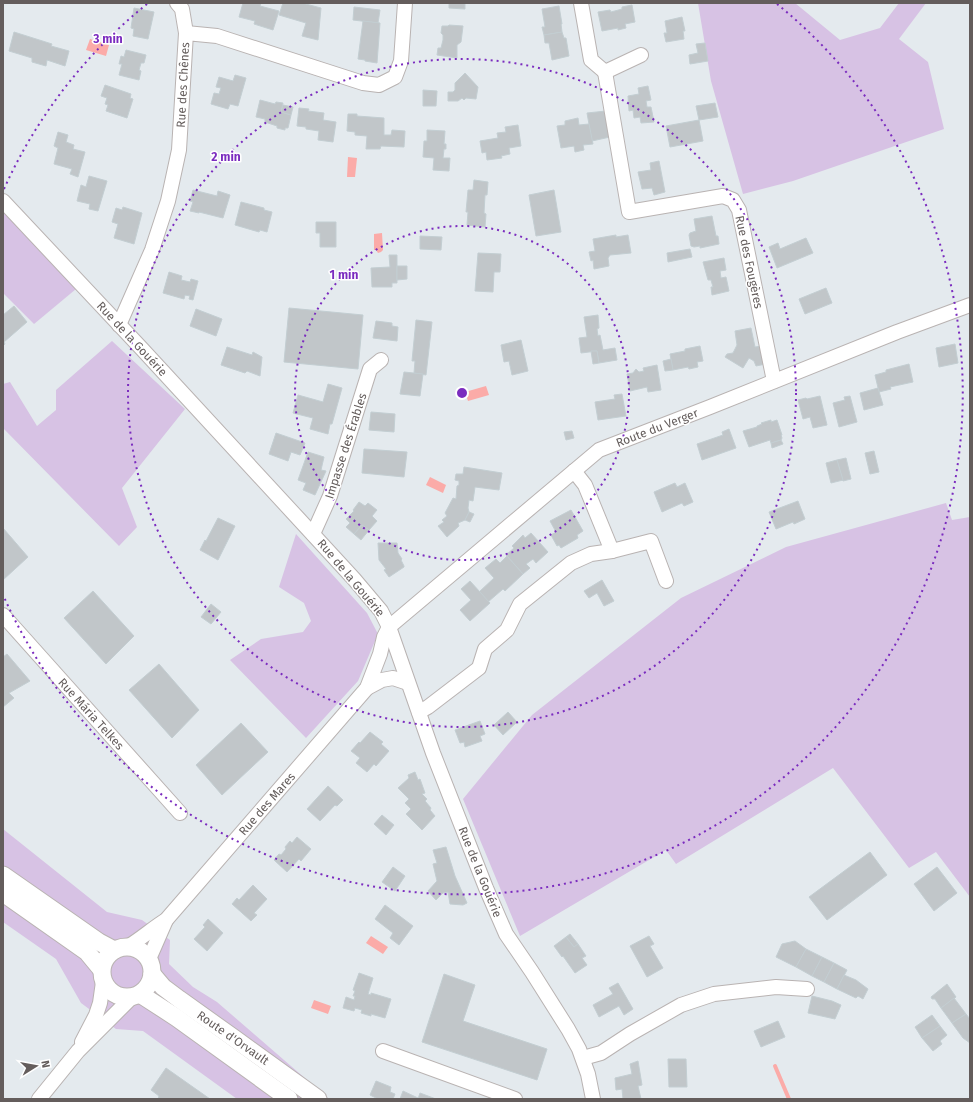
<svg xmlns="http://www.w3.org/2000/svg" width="973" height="1102" font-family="'Fira Sans',sans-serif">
	<rect width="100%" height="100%" fill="#e4eaee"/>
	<!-- green -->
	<g fill="#d7c2e4">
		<polygon points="698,3 795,3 840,40 880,28 899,3 926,3 899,39 928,62 944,129 793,181 743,194 711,81"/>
		<polygon points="3,210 76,289 34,324 3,293"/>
		<polygon points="112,341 185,409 122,488 137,527 119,546 3,428 3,384 10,382 37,426 56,410 56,390"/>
		<polygon points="946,503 952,520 970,517 970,897 936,852 909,868 833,768 676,864 666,850 520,936 463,799 532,715 681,598 786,547"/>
		<polygon points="296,534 367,613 378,634 358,681 306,738 230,660 261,639 303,632 311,621 304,603 279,587"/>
		<polygon points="3,829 107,912 142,920 170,940 169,964 193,987 217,1002 329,1099 237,1099 143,1031 116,1029 81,1003 56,959 3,922"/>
	</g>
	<!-- water -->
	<g fill="#fbaba8">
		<polygon points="90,39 109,45 106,56 86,50"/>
		<polygon points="348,157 357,158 355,177 347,177"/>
		<polygon points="382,233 383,250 381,252 378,253 376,250 374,250 374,234"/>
		<polygon points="486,386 489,395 468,401 465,392"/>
		<polygon points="430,477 446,485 443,493 426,485"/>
		<polygon points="371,936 388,947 383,954 366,943"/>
		<polygon points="314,1000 331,1006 328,1014 311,1008"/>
	</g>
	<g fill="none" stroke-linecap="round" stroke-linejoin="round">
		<!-- stream -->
		<polyline stroke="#fbaba8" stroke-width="4" points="775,1066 789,1099"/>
	</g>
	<!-- building -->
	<g fill="#c1c6c9" stroke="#c3ced2">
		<polygon points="243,3 261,3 260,6 279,11 273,30 254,24 255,21 239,17"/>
		<polygon points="283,3 302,3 321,8 318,40 302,36 306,23 279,15"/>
		<polygon points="449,3 465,3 465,9 449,8"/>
		<polygon points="632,5 635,22 625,24 626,28 618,30 618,28 602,31 598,12 610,10 611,12 622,9 622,7"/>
		<polygon points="559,6 562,24 561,24 562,32 544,35 542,27 545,27 542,9"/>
		<polygon points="354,7 380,10 378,23 353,20"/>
		<polygon points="134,8 154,12 148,39 133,36 134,29 131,28"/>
		<polygon points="682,17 685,31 683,31 684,39 666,42 664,33 667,33 665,21"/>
		<polygon points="363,21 380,23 377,63 365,61 365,60 358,59"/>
		<polygon points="449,25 463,26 461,42 457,45 457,58 437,55 438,48 441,48 443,40 443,35 441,33 442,26 448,26"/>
		<polygon points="14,32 52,44 51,46 69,51 65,66 47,60 46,66 32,62 32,58 9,51"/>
		<polygon points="562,32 564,38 566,38 569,56 552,60 549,43 545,43 544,35"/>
		<polygon points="705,43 708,61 690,64 689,55 698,53 696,44"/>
		<polygon points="126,50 146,55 144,63 141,63 139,70 141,71 139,80 119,75 122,64 119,64 121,56 124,57"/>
		<polygon points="465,73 478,87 476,99 466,98 464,100 462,98 458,101 448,101 448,92 453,92 455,90 455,83"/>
		<polygon points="235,75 246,78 238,106 230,104 228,109 211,104 214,93 219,94 221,88 216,87 219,77 233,81"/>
		<polygon points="105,85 131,94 130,98 133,99 127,118 106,111 108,105 105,104 107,98 101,96"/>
		<polygon points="648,86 651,100 646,101 647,107 651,107 654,122 641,123 640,117 634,118 633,110 629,111 628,96 639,94 638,88"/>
		<polygon points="423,90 437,91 436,106 423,106"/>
		<polygon points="260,100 275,104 276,102 283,103 281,112 291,115 288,128 285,128 285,130 277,128 277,126 265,122 265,119 256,117"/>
		<polygon points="715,103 718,117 699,120 703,141 670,147 666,126 699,120 696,106"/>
		<polygon points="283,105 293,107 291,115 281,112"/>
		<polygon points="299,108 309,109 308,111 324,113 323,120 336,122 333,142 318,140 319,131 306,129 306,127 297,126"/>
		<polygon points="606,111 610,137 592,141 587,113"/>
		<polygon points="348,114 357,114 357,116 384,118 384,135 391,135 392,130 405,131 404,147 381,146 380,149 366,149 367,136 355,135 355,132 347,131"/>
		<polygon points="578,118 579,125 589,124 593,144 583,145 584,150 575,152 574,146 561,148 557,126 565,125 565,121"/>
		<polygon points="518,125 521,146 509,148 510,154 501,156 502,158 487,160 486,152 482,153 480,141 498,138 497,133 506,132 505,127"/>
		<polygon points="427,130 445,131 444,144 446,144 446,149 444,149 443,158 450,158 449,171 433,170 434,158 423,157 424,141 427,141"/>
		<polygon points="58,132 68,135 66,142 74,145 73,149 85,152 78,177 70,174 72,169 54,164 58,148 54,146"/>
		<polygon points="659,161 665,192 654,195 652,188 642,189 638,172 651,170 650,163"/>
		<polygon points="89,176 107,181 98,211 89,209 90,204 77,201 81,185 86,187"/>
		<polygon points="474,180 488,182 487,195 485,195 484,213 486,214 485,227 467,225 468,212 466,212 468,190 473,190"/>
		<polygon points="193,190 217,196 218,191 230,195 223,218 199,212 199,213 190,211 193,202 190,201"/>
		<polygon points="554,190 561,232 536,236 529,195"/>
		<polygon points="241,202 264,208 264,210 272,212 267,232 260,230 259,232 235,225"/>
		<polygon points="123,207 142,213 134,244 114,238 118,224 112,222 116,208 122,210"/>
		<polygon points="712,216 716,236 718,236 719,244 700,248 700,246 694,247 691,246 689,235 690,233 696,231 694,219"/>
		<polygon points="316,222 336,222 336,247 320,247 320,233 316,233"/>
		<polygon points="616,235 616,237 628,235 631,253 610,255 608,258 609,266 594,269 593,260 591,261 589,252 595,251 593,239"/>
		<polygon points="420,236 442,237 441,250 420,249"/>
		<polygon points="806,238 813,253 777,268 769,247 778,243 780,249"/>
		<polygon points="690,249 692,257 668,262 667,253"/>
		<polygon points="478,253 501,254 500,272 494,272 493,292 475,291"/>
		<polygon points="389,255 397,255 397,283 392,283 392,287 372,287 371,268 390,267"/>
		<polygon points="724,258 726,270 720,271 721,278 726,277 729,291 712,295 711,287 713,287 711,280 708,280 703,262"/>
		<polygon points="397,266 407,266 407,279 397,280"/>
		<polygon points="169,272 182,276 181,280 190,282 191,279 198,281 193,300 189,299 190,296 185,295 184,299 163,293"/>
		<polygon points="826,288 832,303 805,314 799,299"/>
		<polygon points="14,306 27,322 4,342 5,344 3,346 3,315"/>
		<polygon points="289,308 363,315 358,369 284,362"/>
		<polygon points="196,309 222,319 216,336 190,326"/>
		<polygon points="598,315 599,328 597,329 598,336 600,335 603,350 615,348 617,360 599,363 597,351 581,353 579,338 587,337 584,317"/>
		<polygon points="416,320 432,322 426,375 414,373 415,361 412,361"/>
		<polygon points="376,321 392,323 392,326 398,327 397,341 373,338"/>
		<polygon points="751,328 755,347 762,346 766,364 756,366 754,361 749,358 743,368 725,357 727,354 733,353 737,345 735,331"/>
		<polygon points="521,340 528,371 512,375 509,361 504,362 501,345"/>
		<polygon points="955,344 958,363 939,367 936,348"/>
		<polygon points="700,346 703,361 697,362 698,367 689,369 688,367 673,370 670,354 685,351 685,349"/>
		<polygon points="227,347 252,355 253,352 262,357 260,376 247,371 245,373 221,365"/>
		<polygon points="591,351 597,351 599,363 593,364"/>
		<polygon points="671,359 673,370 665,371 663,361"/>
		<polygon points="909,364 913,382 890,387 891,389 879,392 875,375 886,372 886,370"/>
		<polygon points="657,365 661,390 648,392 647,387 630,391 627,374 633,373 636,369 639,372 644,371 643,368"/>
		<polygon points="404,372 423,374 420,396 400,394"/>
		<polygon points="328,384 342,388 332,424 330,424 328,434 310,429 313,418 293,413 298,395 323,402"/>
		<polygon points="878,388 883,405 864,410 860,393"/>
		<polygon points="622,394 626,416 598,420 595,402 615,399 614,395"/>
		<polygon points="820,396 827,425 813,428 810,417 803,419 798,400 806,398 807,399"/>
		<polygon points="850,396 857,422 839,427 833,403 845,400 844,397"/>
		<polygon points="371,412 395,414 394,432 369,430"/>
		<polygon points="771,420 771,422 777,420 782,435 781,435 782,438 781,440 771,443 770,440 749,447 743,431 757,427 757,426 762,424 761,423"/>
		<polygon points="729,429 736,448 702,460 697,444 723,435 722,432"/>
		<polygon points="572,431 574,438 566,440 564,432"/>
		<polygon points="276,433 305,443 300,455 291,452 288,461 269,454"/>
		<polygon points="781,440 783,444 772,448 771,443"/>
		<polygon points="364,449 407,452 404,477 362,473"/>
		<polygon points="874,451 879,472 870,474 865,453"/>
		<polygon points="308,452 324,457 321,470 326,471 315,495 303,490 306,483 298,480"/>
		<polygon points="846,458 851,479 843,481 837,460"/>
		<polygon points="837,460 843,480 831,483 826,463"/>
		<polygon points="464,467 502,473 499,490 475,487 473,501 469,500 468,508 469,512 465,520 458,523 459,526 447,537 438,526 444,522 442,520 447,516 445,513 453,498 456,499 457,486 459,485 459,481 455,480 456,474 463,474"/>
		<polygon points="675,483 677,487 685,483 693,502 684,506 682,503 662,512 654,492"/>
		<polygon points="798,501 805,519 794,524 793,522 776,529 769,512"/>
		<polygon points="359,502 365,506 368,503 377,510 372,516 377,521 369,530 362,525 354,534 346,527 350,523 346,519 354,511 353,510"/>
		<polygon points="571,510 583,531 577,535 578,538 561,548 559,545 557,546 551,535 556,532 550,521"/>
		<polygon points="469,512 474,514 470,522 465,520"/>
		<polygon points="218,518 235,526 218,560 200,550 205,540 206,541"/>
		<polygon points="362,525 369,530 361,540 354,534"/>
		<polygon points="3,528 28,557 3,580"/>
		<polygon points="531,533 548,552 536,563 533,559 526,564 530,568 523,574 506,555 514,548 512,546 523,535 525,538"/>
		<polygon points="378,543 397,543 398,553 402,559 401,560 404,566 404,567 389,577 384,570 386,569 379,560"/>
		<polygon points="507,556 523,574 505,591 503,589 488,602 479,592 494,578 485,568 496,559 500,563"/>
		<polygon points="602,580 614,601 604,606 597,593 589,598 584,591"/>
		<polygon points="470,581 490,603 470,621 460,610 471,600 461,589"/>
		<polygon points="93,591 134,636 106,664 64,618"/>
		<polygon points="211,604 221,612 211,624 201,617"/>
		<polygon points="7,654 30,681 9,693 14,698 3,707 3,657"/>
		<polygon points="159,664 199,710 172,738 129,690"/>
		<polygon points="508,712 517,722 503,735 494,725"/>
		<polygon points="480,721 485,734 480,736 482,741 465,747 464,742 460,743 455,730"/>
		<polygon points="241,723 268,752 222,795 196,765"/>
		<polygon points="370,732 383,742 381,744 389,751 376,766 374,764 367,772 356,763 360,758 351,751 359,742 360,743"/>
		<polygon points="415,772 418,780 420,779 425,793 422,794 427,799 425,801 431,808 430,810 435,816 422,830 406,814 411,809 405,803 409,799 398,788 409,778 408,775"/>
		<polygon points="328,786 343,800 337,806 335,805 320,821 307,809"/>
		<polygon points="382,815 394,825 386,835 374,824"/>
		<polygon points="297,837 311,849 301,861 299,859 287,872 274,860 279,854 281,855 286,849 285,847 290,841 292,843"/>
		<polygon points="446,847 455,876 467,903 463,905 450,904 448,892 443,893 436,900 428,891 437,881 433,864 437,863 433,850"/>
		<polygon points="870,852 887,875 827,920 809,897"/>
		<polygon points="393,867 405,876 395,891 382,882"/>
		<polygon points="937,867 957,893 934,911 914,884"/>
		<polygon points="253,885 267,899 254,913 257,915 251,921 232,904 237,898 239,900"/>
		<polygon points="385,905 413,926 399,945 390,938 393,933 375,919"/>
		<polygon points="208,919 223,933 207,951 194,939 205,927 203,925"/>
		<polygon points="570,934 578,944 574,947 566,937"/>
		<polygon points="649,936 654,944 650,946 663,968 647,977 630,946"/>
		<polygon points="566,937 574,947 578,944 586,956 582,958 587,965 575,973 563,956 562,957 554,946"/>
		<polygon points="795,941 806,949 796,967 776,957 782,944"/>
		<polygon points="806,949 822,957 812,976 796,967"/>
		<polygon points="822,957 834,963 824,982 812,976"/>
		<polygon points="834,963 847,970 837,989 824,982"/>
		<polygon points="359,973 373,978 368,994 371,995 371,993 391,999 385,1018 371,1014 371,1016 361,1013 362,1010 355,1008 354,1011 343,1008 346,997 354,1000 355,996 353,996 355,991 353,990"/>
		<polygon points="444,974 475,985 463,1021 547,1049 537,1080 422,1042"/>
		<polygon points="844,975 856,980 868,989 863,999 858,996 856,998 837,989"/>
		<polygon points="618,983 633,1009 624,1015 619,1006 599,1017 593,1005 613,994 609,988"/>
		<polygon points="947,984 956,997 941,1008 935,999 932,999 931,997"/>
		<polygon points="812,996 832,1001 841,1005 835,1019 808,1013"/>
		<polygon points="954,998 966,1014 952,1023 941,1008"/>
		<polygon points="966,1014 970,1019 970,1043 963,1038 952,1023"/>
		<polygon points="932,1015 940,1026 922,1038 915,1027"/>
		<polygon points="778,1021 785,1037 761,1047 754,1031"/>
		<polygon points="940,1026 947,1035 940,1041 942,1044 933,1051 922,1038"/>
		<polygon points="668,1059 686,1059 687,1087 669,1087"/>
		<polygon points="638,1061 642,1085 638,1086 641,1099 623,1099 622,1089 616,1090 615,1078 632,1074 630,1064"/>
		<polygon points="166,1068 210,1099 158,1099 159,1096 151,1090"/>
		<polygon points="376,1081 391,1087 390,1092 395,1094 393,1099 378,1099 370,1095"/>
		<polygon points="403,1091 418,1098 418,1099 400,1099"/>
		<polygon points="420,1093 436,1099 418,1099"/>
	</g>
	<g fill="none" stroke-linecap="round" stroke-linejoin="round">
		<defs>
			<g id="minor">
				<polyline points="177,3 182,9 186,33"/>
				<polyline points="581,3 591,60 605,72 641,55"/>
				<polyline points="605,72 629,212 723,196 733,200 739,210 774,381"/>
				<polyline points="3,201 142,349 296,516 354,579 381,611 389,627 433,753 486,888 506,934 532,972 568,1029 579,1049 588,1074 593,1099"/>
				<polyline points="119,325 152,250 168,201 179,150 186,33 217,36 363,83 379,85 395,77 401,61 405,3"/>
				<polyline points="574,471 585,485 612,551"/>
				<polyline points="313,534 330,496 370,369 381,360"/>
				<polyline points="3,615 180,813"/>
				<polyline points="367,688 382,680 393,678 408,683"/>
				<polyline points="419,712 428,707 479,668 485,649 507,630 520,604 571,563 591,554 612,551 651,541 666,581"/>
				<path d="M 129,946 C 142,938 153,928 166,920 L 367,688 L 380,654 L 384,637 L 389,627 L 599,450 L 710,407 L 897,332 L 970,305"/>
				<polyline points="149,959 166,920"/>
				<polyline points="82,1042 96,1015 100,1003 103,982"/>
				<polyline points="383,1051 515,1099"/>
				<polyline points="583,1058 601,1053 630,1034 681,1005 714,994 776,987 807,989"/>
				<polyline points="39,1099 78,1051 131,998"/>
			</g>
			<g id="tertiary">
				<polyline points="3,875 99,942 114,950"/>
				<polyline points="3,893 87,952 101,969"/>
				<circle cx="127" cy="972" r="25"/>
				<polyline points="152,974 163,987 179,999 235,1039 318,1099"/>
				<polyline points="140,994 177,1018 289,1099"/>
			</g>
		</defs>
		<!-- minor casing -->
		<use href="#minor" stroke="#b9b3b2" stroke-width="16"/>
		<!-- tertiary casing -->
		<use href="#tertiary" stroke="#b9b3b2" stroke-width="19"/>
		<!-- minor -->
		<use href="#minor" stroke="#fff" stroke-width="14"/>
		<!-- tertiary -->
		<use href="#tertiary" stroke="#fff" stroke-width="17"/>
	</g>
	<!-- distance rings -->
	<g fill="none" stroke="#7b2cbf" stroke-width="2" stroke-dasharray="2 4">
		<circle cx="462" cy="393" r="167"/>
		<circle cx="462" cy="393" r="334"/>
		<path d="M4 189A501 501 0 0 1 147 4M777 4A501 501 0 1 1 4 597"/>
	</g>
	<g text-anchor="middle" stroke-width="3" stroke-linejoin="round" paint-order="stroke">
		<!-- street labels -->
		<g font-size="12" fill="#645d5c" stroke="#fff">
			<text transform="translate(183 85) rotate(-87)" y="4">Rue des Chênes</text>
			<text transform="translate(749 262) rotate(78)" y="4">Rue des Fougères</text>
			<text transform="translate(132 339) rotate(47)" y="4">Rue de la Gouérie</text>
			<text transform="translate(657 428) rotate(-21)" y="4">Route du Verger</text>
			<text transform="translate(346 446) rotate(-72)" y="4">Impasse des Érables</text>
			<text transform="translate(351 578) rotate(50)" y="4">Rue de la Gouérie</text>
			<text transform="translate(91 714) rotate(48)" y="4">Rue Mária Telkes</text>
			<text transform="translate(267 804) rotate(-49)" y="4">Rue des Mares</text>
			<text transform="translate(480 872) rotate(68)" y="4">Rue de la Gouérie</text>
			<text transform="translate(233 1038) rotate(35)" y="4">Route d'Orvault</text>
		</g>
	</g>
	<circle cx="462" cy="393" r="6" fill="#7b2cbf" stroke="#fff" stroke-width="2"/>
	<g font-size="12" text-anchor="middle" font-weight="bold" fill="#7b2cbf" stroke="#fff" stroke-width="3" stroke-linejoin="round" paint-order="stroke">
		<text x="108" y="43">3 min</text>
		<text x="226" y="161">2 min</text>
		<text x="344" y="279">1 min</text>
	</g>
	<!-- border -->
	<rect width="973" height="1102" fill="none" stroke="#645d5c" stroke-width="8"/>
	<!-- north arrow -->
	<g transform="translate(36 1066) rotate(79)" stroke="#ffffff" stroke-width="3" paint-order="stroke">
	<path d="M0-3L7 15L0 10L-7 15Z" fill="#645d5c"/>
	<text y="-6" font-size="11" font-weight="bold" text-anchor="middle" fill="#645d5c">N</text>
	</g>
</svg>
